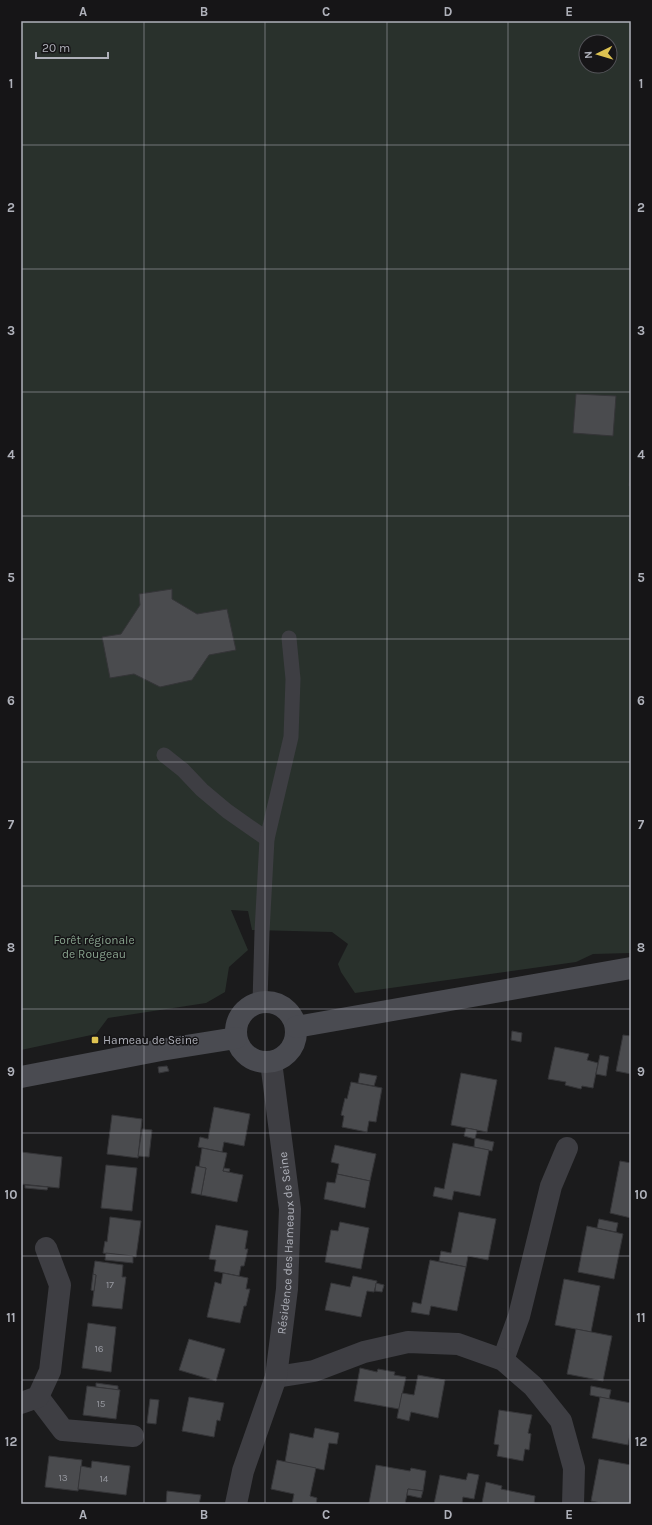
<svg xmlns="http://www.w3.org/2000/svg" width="652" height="1525" font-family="Karla,sans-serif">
	<rect width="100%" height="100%" fill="#1b1b1c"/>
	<!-- green -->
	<path fill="#29312c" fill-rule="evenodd" d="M 21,21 L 631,21 L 631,953 L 593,954 L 576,962 L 355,993 L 341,972 L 338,964 L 348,944 L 332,932 L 252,930 L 248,911 L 231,910 L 248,950 L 229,967 L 225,992 L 206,1003 L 108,1018 L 96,1034 L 21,1050 ZM 586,42 L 610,42 L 610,66 L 586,66 Z"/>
	<!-- building -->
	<g fill="#4a4b4e" stroke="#353538">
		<polygon points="576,394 616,396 613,436 573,433"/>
		<polygon points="631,459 631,486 629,486"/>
		<polygon points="172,589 172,599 197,614 227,609 236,650 209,655 192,680 160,687 134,674 110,678 102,637 121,634 140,605 139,594"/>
		<polygon points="512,1031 522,1033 521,1042 511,1040"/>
		<polygon points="623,1035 631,1036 631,1074 616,1071"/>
		<polygon points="555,1047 589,1054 587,1060 598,1063 593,1088 582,1086 581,1089 565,1085 566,1082 548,1079"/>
		<polygon points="600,1055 609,1057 606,1076 596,1074"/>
		<polygon points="167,1066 169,1071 159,1073 158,1067"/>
		<polygon points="360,1073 377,1076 374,1086 358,1083"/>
		<polygon points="461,1073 497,1080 487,1132 451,1125"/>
		<polygon points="351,1082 382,1088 376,1122 369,1121 367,1132 342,1127 344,1116 341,1115 345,1098 347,1099"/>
		<polygon points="214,1107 250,1114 244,1146 224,1142 222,1152 198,1147 200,1137 208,1139"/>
		<polygon points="112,1115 142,1119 138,1158 107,1154"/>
		<polygon points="466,1128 477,1130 475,1139 464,1136"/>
		<polygon points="142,1129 152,1130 149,1157 138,1156"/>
		<polygon points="475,1138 494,1142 492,1151 474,1147"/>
		<polygon points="453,1143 489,1150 480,1196 454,1191 452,1200 433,1196 435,1187 444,1189"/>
		<polygon points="335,1145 376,1154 370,1181 337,1174 339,1164 331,1162"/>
		<polygon points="202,1148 227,1153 223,1171 243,1175 237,1202 201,1195 206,1168 199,1167"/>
		<polygon points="21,1152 62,1157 59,1188 21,1184"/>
		<polygon points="620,1161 631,1163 631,1218 610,1213"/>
		<polygon points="106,1165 137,1168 132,1211 101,1208"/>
		<polygon points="196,1166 206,1168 201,1195 191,1193"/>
		<polygon points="224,1168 230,1169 229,1172 223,1171"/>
		<polygon points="337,1174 370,1181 365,1208 324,1199 327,1182 335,1183"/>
		<polygon points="25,1185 48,1187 47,1190 25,1188"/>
		<polygon points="459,1212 496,1219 488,1260 468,1256 466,1267 439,1261 441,1251 451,1253"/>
		<polygon points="110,1217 141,1221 136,1257 103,1253 105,1241 107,1242"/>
		<polygon points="599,1219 618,1223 616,1232 597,1228"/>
		<polygon points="340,1222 369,1228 361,1269 325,1262 331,1230 338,1231"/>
		<polygon points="216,1225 248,1231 245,1249 248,1249 244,1266 241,1266 239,1276 214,1271 216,1260 209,1259"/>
		<polygon points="587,1226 623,1234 614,1279 578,1272"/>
		<polygon points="106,1253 133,1256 133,1263 105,1260"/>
		<polygon points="430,1260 466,1267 457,1311 431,1306 429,1315 411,1312 413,1302 421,1304"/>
		<polygon points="95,1261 123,1265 122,1277 126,1277 122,1309 92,1306 96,1275 93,1274"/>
		<polygon points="223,1273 248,1278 246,1289 250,1289 246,1306 244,1306 240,1323 207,1317 215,1282 221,1284"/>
		<polygon points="93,1274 96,1275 94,1291 91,1290"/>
		<polygon points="353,1276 377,1281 374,1292 367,1291 361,1317 325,1310 331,1283 350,1287"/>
		<polygon points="564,1279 600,1286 591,1332 555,1325"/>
		<polygon points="376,1283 384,1285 382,1292 375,1291"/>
		<polygon points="88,1323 116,1327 111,1372 82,1368"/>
		<polygon points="576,1329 612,1336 603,1381 567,1374"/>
		<polygon points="189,1339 225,1349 216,1381 179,1370"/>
		<polygon points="360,1368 377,1372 378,1369 395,1372 394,1375 406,1377 399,1409 354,1401"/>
		<polygon points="418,1375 445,1380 438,1418 411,1412 409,1421 397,1418 402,1393 414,1395"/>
		<polygon points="96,1383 118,1386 118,1390 96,1387"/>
		<polygon points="87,1386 120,1390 116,1419 83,1415"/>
		<polygon points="591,1386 611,1390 609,1399 590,1395"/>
		<polygon points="189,1397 224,1403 220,1421 217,1420 214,1437 182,1431"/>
		<polygon points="600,1397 631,1403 631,1429 628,1445 592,1438"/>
		<polygon points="150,1399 159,1400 156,1424 147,1423"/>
		<polygon points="499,1410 532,1415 528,1433 531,1434 529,1450 525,1449 523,1461 497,1456 499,1445 494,1444"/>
		<polygon points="315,1428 339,1433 337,1444 329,1443 324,1470 285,1462 290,1433 313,1438"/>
		<polygon points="49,1456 82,1460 78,1491 45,1487"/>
		<polygon points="599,1459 631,1465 630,1504 606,1504 591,1501"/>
		<polygon points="277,1460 316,1468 310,1496 317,1498 316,1504 292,1504 294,1494 271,1489"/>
		<polygon points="92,1461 130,1466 126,1495 78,1489 81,1466 91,1468"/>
		<polygon points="376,1465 410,1471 411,1468 426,1471 423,1491 408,1489 405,1504 369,1503"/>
		<polygon points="468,1473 479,1475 474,1499 463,1497 462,1504 434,1504 440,1475 466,1480"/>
		<polygon points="486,1482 502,1486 501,1489 535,1496 534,1504 482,1503"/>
		<polygon points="408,1489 423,1491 421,1498 407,1495"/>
		<polygon points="167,1491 201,1495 199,1504 166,1504"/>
	</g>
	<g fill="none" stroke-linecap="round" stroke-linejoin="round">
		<!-- lane -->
		<g stroke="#3e3e43" stroke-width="15">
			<polyline points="164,755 183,770 202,790 227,811 267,839"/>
			<polyline points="260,1002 262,932 267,839 291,737 293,679 289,638"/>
		</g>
		<!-- street -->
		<g stroke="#3e3e43" stroke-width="22">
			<polyline points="503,1360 519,1316 551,1186 567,1148"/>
			<polyline points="276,1377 314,1371 364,1352 408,1342 458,1344 503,1360 533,1386 561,1421 574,1468 573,1504"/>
			<polyline points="38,1397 63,1430 133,1436"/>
			<polyline points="21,1403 38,1397 50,1371 60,1285 46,1248"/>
			<path id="s1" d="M 236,1504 L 243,1471 L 276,1377 L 287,1289 L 290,1209 L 271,1062"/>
		</g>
		<!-- secondary -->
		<g stroke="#4a4b51" stroke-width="22">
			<circle cx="266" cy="1032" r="30"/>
			<polyline points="296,1027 631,968"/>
			<polyline points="21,1077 161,1050 236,1038"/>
		</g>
	</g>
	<!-- grid -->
	<path fill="none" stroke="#afb1ba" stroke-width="1" stroke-opacity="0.55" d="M 144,21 L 144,1504M 265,21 L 265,1504M 387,21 L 387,1504M 508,21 L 508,1504M 21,145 L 631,145M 21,269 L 631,269M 21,392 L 631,392M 21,516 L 631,516M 21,639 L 631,639M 21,762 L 631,762M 21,886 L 631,886M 21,1009 L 631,1009M 21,1133 L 631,1133M 21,1256 L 631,1256M 21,1380 L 631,1380"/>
	<!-- markers -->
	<rect fill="#dec351" stroke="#161517" stroke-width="1.5" x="91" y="1036" width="8" height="8" rx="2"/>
	<g text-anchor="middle" stroke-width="3" stroke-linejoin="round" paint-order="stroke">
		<!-- number labels -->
		<g font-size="10" fill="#96989f">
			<text x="110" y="1288">17</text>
			<text x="99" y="1352">16</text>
			<text x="101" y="1407">15</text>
			<text x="63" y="1481">13</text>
			<text x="104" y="1482">14</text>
		</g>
		<!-- park labels -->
		<g font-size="12" fill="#88a38e" stroke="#161517">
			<text x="94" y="944">Forêt régionale<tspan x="94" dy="14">de Rougeau</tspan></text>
		</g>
		<!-- poi labels -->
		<g font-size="12" fill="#afb1ba" stroke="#161517" text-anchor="start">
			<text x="103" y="1044">Hameau de Seine</text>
		</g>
		<!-- street labels -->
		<g font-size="12" fill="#afb1ba" stroke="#161517">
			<text dy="4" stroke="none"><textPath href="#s1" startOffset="268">Résidence des Hameaux de Seine</textPath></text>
		</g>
	</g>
	<!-- border -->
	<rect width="652" height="1525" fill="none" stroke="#161517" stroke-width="44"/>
	<!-- north arrow -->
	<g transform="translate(598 54) rotate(265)"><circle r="19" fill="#161517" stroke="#535358"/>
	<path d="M0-3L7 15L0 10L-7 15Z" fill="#dec351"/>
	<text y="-6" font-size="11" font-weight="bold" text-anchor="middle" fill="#afb1ba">N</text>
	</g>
	<!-- scale -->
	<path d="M36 52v6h72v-6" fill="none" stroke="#afb1ba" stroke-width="2"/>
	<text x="42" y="52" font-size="12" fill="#afb1ba" stroke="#161517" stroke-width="3" paint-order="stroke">20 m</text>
	<rect x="22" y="22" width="608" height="1481" fill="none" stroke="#afb1ba" stroke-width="1.5"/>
	<g font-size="13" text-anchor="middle" font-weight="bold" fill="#afb1ba">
		<text x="83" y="16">A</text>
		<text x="204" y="16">B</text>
		<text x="326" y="16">C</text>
		<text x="448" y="16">D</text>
		<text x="569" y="16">E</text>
		<text x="11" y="88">1</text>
		<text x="641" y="88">1</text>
		<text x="11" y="212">2</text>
		<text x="641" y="212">2</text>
		<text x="11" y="335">3</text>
		<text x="641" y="335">3</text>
		<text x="11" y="459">4</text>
		<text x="641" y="459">4</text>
		<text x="11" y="582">5</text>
		<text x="641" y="582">5</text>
		<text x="11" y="705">6</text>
		<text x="641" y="705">6</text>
		<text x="11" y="829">7</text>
		<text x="641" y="829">7</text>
		<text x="11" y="952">8</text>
		<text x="641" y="952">8</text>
		<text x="11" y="1076">9</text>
		<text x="641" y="1076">9</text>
		<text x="11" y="1199">10</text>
		<text x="641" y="1199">10</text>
		<text x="11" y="1322">11</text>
		<text x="641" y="1322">11</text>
		<text x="11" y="1446">12</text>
		<text x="641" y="1446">12</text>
		<text x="83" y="1519">A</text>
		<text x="204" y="1519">B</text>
		<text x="326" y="1519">C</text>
		<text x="448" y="1519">D</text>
		<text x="569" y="1519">E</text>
	</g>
</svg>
